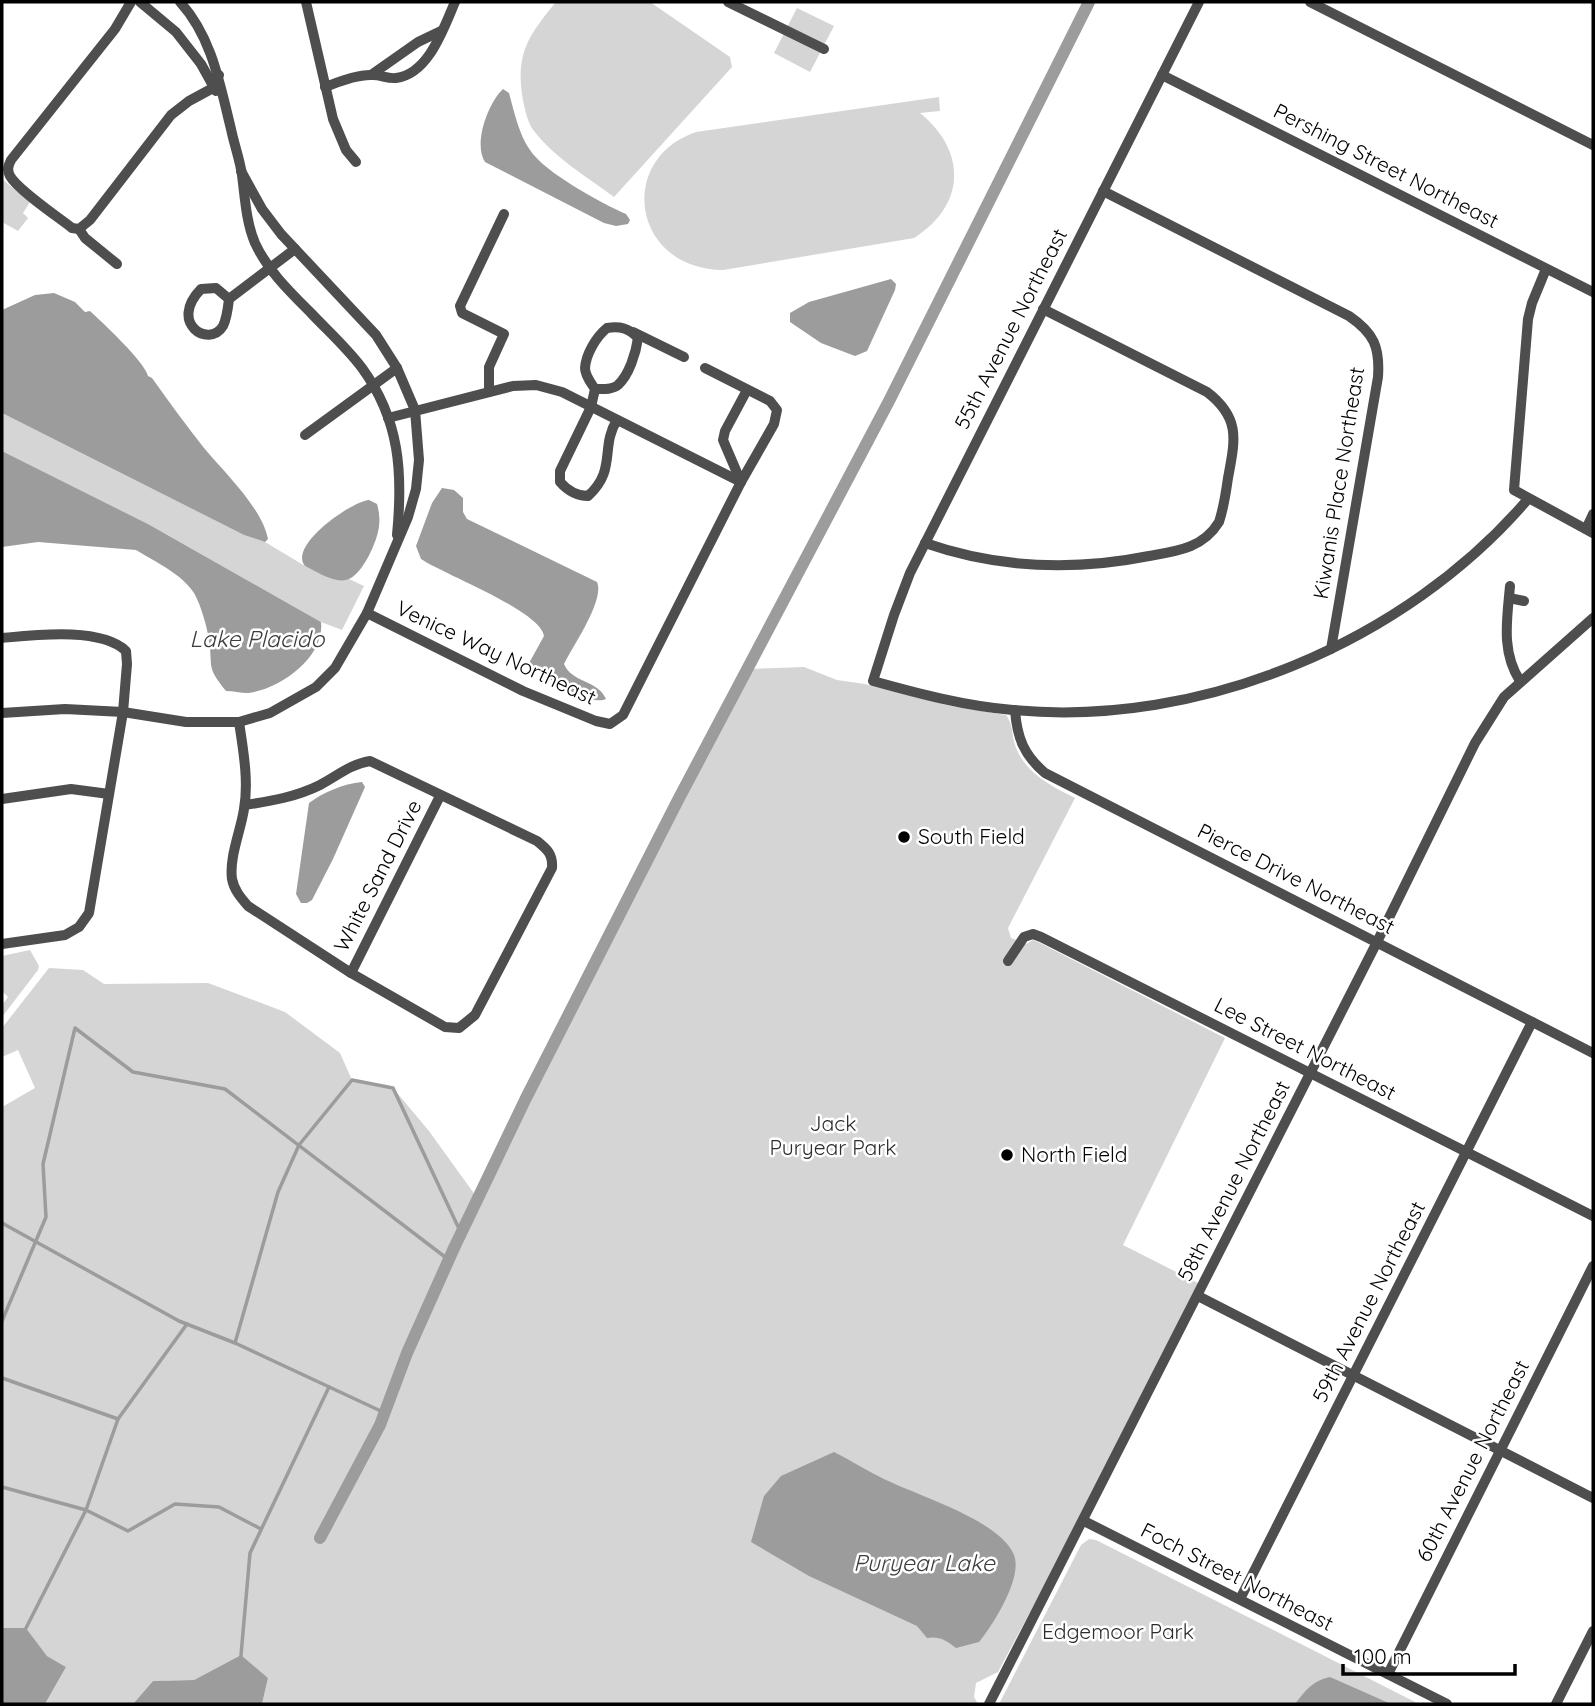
<svg xmlns="http://www.w3.org/2000/svg" width="1595" height="1706" font-family="Quicksand,sans-serif">
	<rect width="100%" height="100%" fill="#fff"/>
	<!-- green -->
	<g fill="#d5d5d5">
		<path d="M 556,2 L 650,2 L 730,57 L 732,67 L 614,197 C 587,177 555,158 534,131 C 528,124 525,110 523,100 C 515,54 528,36 556,2 Z"/>
		<polygon points="797,8 834,26 810,72 774,53"/>
		<path d="M 939,97 L 940,111 L 920,113 C 967,151 966,205 914,238 L 723,270 C 632,269 616,159 696,132 Z"/>
		<polygon points="2,179 30,202 23,213 28,218 18,231 2,222"/>
		<polygon points="2,413 244,535 265,542 305,566 337,580 349,579 364,586 342,630 321,622 148,524 2,451"/>
		<path d="M 804,667 L 837,680 L 865,684 L 946,705 L 1006,715 C 1012,723 1012,732 1014,742 C 1023,772 1049,785 1075,798 L 1008,928 L 1011,938 L 1026,944 L 1033,940 L 1038,942 L 1225,1038 L 1123,1245 L 1198,1283 L 1059,1558 L 998,1672 L 976,1683 L 974,1697 L 978,1704 L 262,1704 L 268,1678 L 241,1655 L 194,1680 L 153,1681 L 133,1704 L 45,1704 L 66,1667 L 47,1656 L 26,1628 L 2,1628 L 2,1107 L 35,1088 L 18,1050 L 2,1057 L 2,1028 L 49,968 L 83,970 L 104,984 L 208,983 L 285,1012 L 340,1053 L 352,1080 L 393,1088 L 429,1131 L 478,1199 L 526,1098 L 747,669 Z"/>
		<polygon points="30,950 39,966 38,970 2,1017 2,1005 8,997 2,991 2,956"/>
		<polygon points="1089,1539 1096,1540 1419,1704 999,1704 1081,1545"/>
	</g>
	<!-- water -->
	<g fill="#9c9c9c">
		<path d="M 503,89 L 509,93 C 514,111 519,135 530,150 C 544,172 601,203 626,214 L 630,220 L 628,224 L 616,226 L 604,223 L 485,162 C 473,144 488,103 503,89 Z"/>
		<polygon points="891,279 896,284 895,290 867,351 855,356 821,343 790,322 790,313 809,302"/>
		<path d="M 54,293 L 75,302 L 85,312 L 90,311 C 102,322 145,362 148,376 L 152,378 C 169,402 186,425 204,448 C 225,473 262,508 268,539 L 265,542 L 244,535 L 2,413 L 2,310 L 35,295 Z"/>
		<path d="M 2,451 L 148,524 L 321,622 C 325,657 280,689 248,693 C 241,693 233,691 226,691 C 206,666 213,669 209,640 C 207,627 201,605 194,593 C 182,574 154,561 136,550 L 38,542 L 2,547 Z"/>
		<path d="M 442,488 L 454,490 L 463,498 L 463,512 L 467,519 L 597,582 C 605,600 573,646 564,664 C 572,683 598,680 606,699 C 588,707 544,675 528,665 L 544,636 C 541,611 443,574 421,559 L 416,546 L 432,503 Z"/>
		<path d="M 369,500 L 377,504 C 379,511 380,519 379,526 C 378,540 362,577 346,580 C 333,583 316,571 305,566 C 288,546 350,502 369,500 Z"/>
		<path d="M 362,782 L 365,787 L 333,859 L 312,900 L 307,903 L 301,903 L 296,894 L 309,803 C 324,792 343,784 362,782 Z"/>
		<path d="M 834,1452 C 852,1461 869,1472 886,1480 C 919,1496 1001,1521 1014,1555 C 1023,1578 993,1625 979,1642 L 956,1648 C 946,1640 939,1636 927,1638 L 917,1626 L 809,1576 L 751,1542 L 764,1496 L 781,1476 Z"/>
		<polygon points="2,1628 26,1628 47,1656 66,1667 45,1704 2,1704"/>
		<polygon points="241,1655 268,1678 262,1704 133,1704 153,1681 194,1680"/>
		<path d="M 1330,1677 L 1391,1704 L 1295,1704 C 1305,1691 1313,1680 1330,1677 Z"/>
	</g>
	<g fill="none" stroke-linecap="round" stroke-linejoin="round">
		<!-- stream -->
		<g stroke="#9c9c9c" stroke-width="3.5">
			<polyline points="2,1223 179,1321 235,1343 385,1413"/>
			<polyline points="2,1321 46,1217 43,1164 75,1028 133,1072 225,1089 449,1260"/>
			<polyline points="235,1343 278,1192 299,1145 352,1080 393,1088 461,1233"/>
			<polyline points="2,1378 118,1419"/>
			<polyline points="2,1487 86,1510 128,1531 175,1504 219,1507 261,1529"/>
			<polyline points="26,1628 86,1510 118,1419 187,1324"/>
			<polyline points="241,1655 250,1553 329,1387"/>
		</g>
		<!-- canal -->
		<polyline stroke="#9c9c9c" stroke-width="12" points="320,1538 380,1425 407,1353 454,1248 526,1098 678,800 889,401 1089,2"/>
		<!-- minor -->
		<g stroke="#4e4e4e" stroke-width="10">
			<path d="M 131,2 L 115,29 L 11,160 C 8,166 7,170 10,176 C 18,190 58,217 72,228 L 79,229 L 90,220 L 171,115 L 189,101 L 213,88 L 219,75"/>
			<polyline points="140,2 176,32 201,64 216,91"/>
			<path d="M 180,2 C 212,37 220,85 231,129 C 234,144 240,160 242,175 C 245,198 246,222 255,243 C 268,271 290,292 311,313 C 328,331 347,348 362,368 C 400,420 403,473 397,535"/>
			<polyline points="306,2 333,119 346,150 356,162"/>
			<polyline points="728,2 824,49"/>
			<path d="M 1199,2 L 910,573 L 894,615 L 873,681 C 920,694 965,706 1013,710 C 1201,728 1406,642 1528,499"/>
			<polyline points="1310,2 1593,145"/>
			<polyline points="371,75 418,42 441,31"/>
			<polyline points="1162,75 1593,292"/>
			<path d="M 325,87 C 339,82 358,74 373,75 C 381,75 388,79 396,78 C 429,74 444,27 455,2"/>
			<path d="M 1103,191 L 1349,316 C 1374,333 1380,347 1378,377 L 1331,649"/>
			<polyline points="79,229 85,238 117,264"/>
			<polyline points="1546,269 1532,303 1528,319 1514,490 1593,533"/>
			<path d="M 229,299 L 216,288 L 201,289 C 168,323 209,349 223,326 C 227,318 228,308 229,299 L 295,249"/>
			<polyline points="633,332 684,357"/>
			<path d="M 595,389 C 602,389 612,390 618,385 C 629,375 636,353 638,338 C 629,328 620,326 607,328 C 596,337 586,354 585,368 C 585,376 591,383 595,389 L 591,407 L 560,471 L 560,482 C 568,491 576,496 588,496 C 617,470 600,447 617,420"/>
			<polyline points="489,392 489,367 504,334 462,313 460,306 504,214"/>
			<polyline points="388,418 513,386 536,385 562,392 741,482"/>
			<polyline points="305,435 397,368"/>
			<polyline points="741,482 723,440 725,431 747,390"/>
			<polyline points="1586,529 1593,514"/>
			<path d="M 925,543 C 997,568 1074,571 1149,556 C 1178,551 1203,548 1219,522 C 1224,507 1226,492 1228,478 C 1235,440 1241,418 1207,392 L 1043,309"/>
			<path d="M 1510,586 C 1507,620 1501,651 1520,681"/>
			<polyline points="1509,598 1524,601"/>
			<polyline points="367,613 523,691 596,721 610,724 623,715 741,482 774,424 777,410 770,401 705,368"/>
			<path d="M 2,638 C 35,635 101,627 126,651 L 127,664 L 123,712 L 89,913 L 79,927 L 65,935 L 2,944"/>
			<path d="M 1015,710 C 1017,738 1024,755 1045,773 L 1593,1053"/>
			<polyline points="2,713 65,709 123,712 186,722 239,722 270,713 316,687 335,668 367,613 408,517 416,489 419,460 415,410 397,368 376,335 281,234 262,209 241,171"/>
			<path d="M 239,722 C 243,749 249,781 244,809 C 241,830 229,857 232,879 C 234,890 241,898 248,906 L 351,973 L 445,1027 L 459,1028 L 475,1015 L 552,868 C 553,854 547,849 537,841 L 370,761 C 351,764 337,776 320,785 C 296,797 271,801 245,805"/>
			<polyline points="2,799 71,789 109,794"/>
			<polyline points="1008,961 1024,937 1033,934 1041,937 1593,1216"/>
			<polyline points="351,973 440,796"/>
			<polyline points="1198,1296 1593,1498"/>
			<polyline points="1084,1521 1447,1704"/>
			<polyline points="1240,1599 1532,1022"/>
			<polyline points="1388,1674 1593,1266"/>
			<polyline points="989,1704 1377,942 1475,743 1504,697 1593,618"/>
			<polyline points="1556,1704 1593,1631"/>
		</g>
	</g>
	<!-- markers -->
	<g fill="#000" stroke="#fff" stroke-width="2.5">
		<circle cx="904" cy="837" r="7"/>
		<circle cx="1007" cy="1155" r="7"/>
	</g>
	<g text-anchor="middle" stroke-width="5" stroke-linejoin="round" paint-order="stroke">
		<!-- street labels -->
		<g font-size="21" fill="#000" stroke="#fff">
			<text transform="translate(1386 166) rotate(27)" y="7">Pershing Street Northeast</text>
			<text transform="translate(1011 329) rotate(-63)" y="7">55th Avenue Northeast</text>
			<text transform="translate(1339 483) rotate(-81)" y="7">Kiwanis Place Northeast</text>
			<text transform="translate(496 653) rotate(25)" y="7">Venice Way Northeast</text>
			<text transform="translate(378 876) rotate(-63)" y="7">White Sand Drive</text>
			<text transform="translate(1296 879) rotate(27)" y="7">Pierce Drive Northeast</text>
			<text transform="translate(1305 1049) rotate(27)" y="7">Lee Street Northeast</text>
			<text transform="translate(1234 1181) rotate(-63)" y="7">58th Avenue Northeast</text>
			<text transform="translate(1369 1302) rotate(-63)" y="7">59th Avenue Northeast</text>
			<text transform="translate(1473 1461) rotate(-63)" y="7">60th Avenue Northeast</text>
			<text transform="translate(1237 1577) rotate(27)" y="7">Foch Street Northeast</text>
		</g>
		<!-- poi labels -->
		<g font-size="21" fill="#000" stroke="#fff" text-anchor="start">
			<text x="918" y="844">South Field</text>
			<text x="1021" y="1162">North Field</text>
		</g>
		<!-- park labels -->
		<g font-size="21" fill="#2c2c2c" stroke="#fff">
			<text x="833" y="1131">Jack<tspan x="833" dy="24">Puryear Park</tspan></text>
			<text x="1118" y="1639">Edgemoor Park</text>
		</g>
		<!-- water labels -->
		<g font-size="23" font-style="italic" fill="#3d3d3d" stroke="#fff">
			<text x="257" y="647">Lake Placido</text>
			<text x="924" y="1571">Puryear Lake</text>
		</g>
	</g>
	<!-- border -->
	<rect width="1595" height="1706" fill="none" stroke="#000000" stroke-width="7"/>
	<!-- scale -->
	<path d="M1343 1664v10h172v-10" fill="none" stroke="#000000" stroke-width="3.5"/>
	<text x="1354" y="1664" font-size="21" fill="#000000" stroke="#ffffff" stroke-width="5" paint-order="stroke">100 m</text>
</svg>
